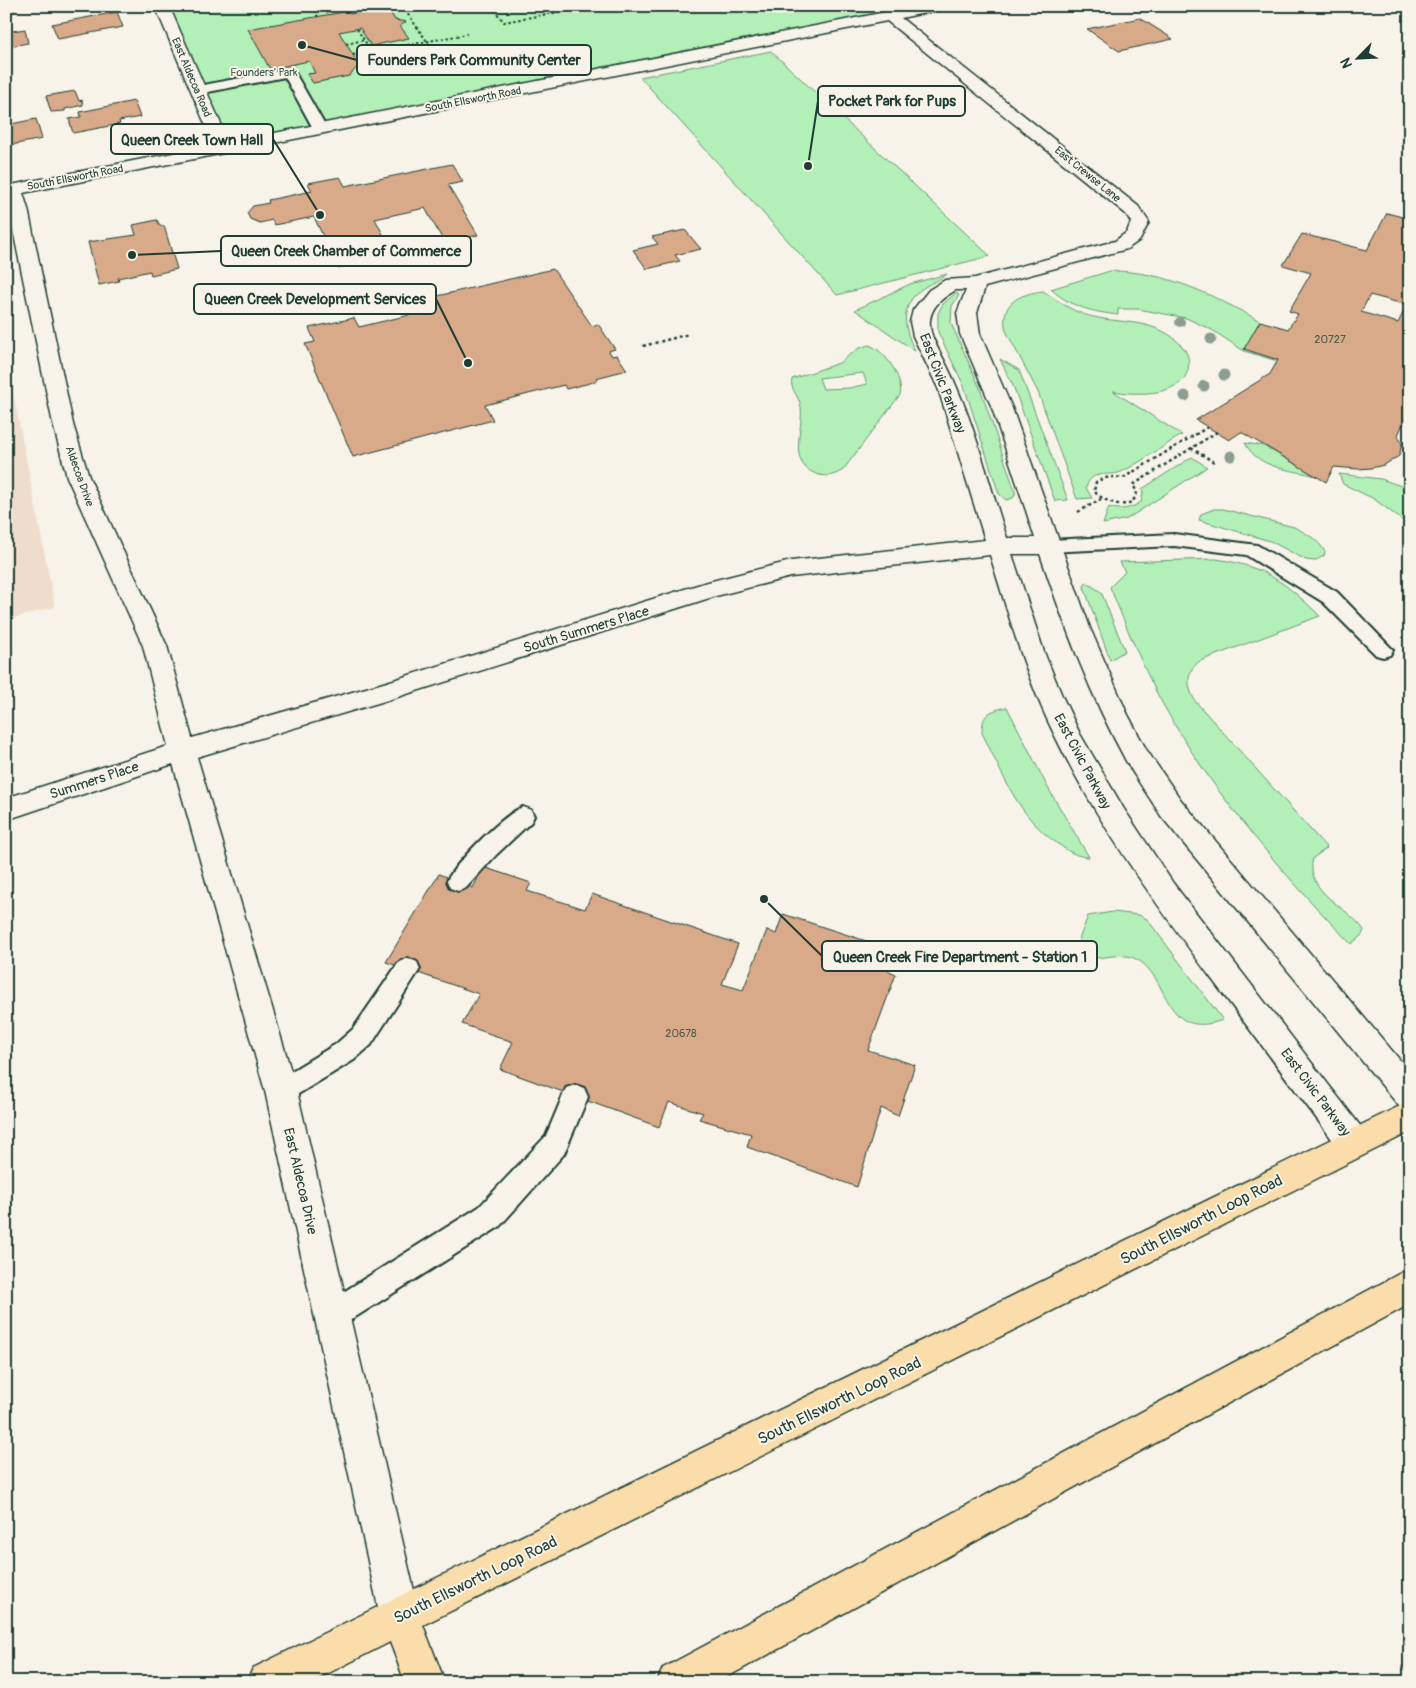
<svg xmlns="http://www.w3.org/2000/svg" width="1416" height="1688" font-family="Pangolin,sans-serif">
	<rect width="100%" height="100%" fill="#f7f3e8"/>
	<filter id="ink" filterUnits="userSpaceOnUse"><feTurbulence type="fractalNoise" baseFrequency=".02" numOctaves="2"/><feDisplacementMap in="SourceGraphic" scale="10" xChannelSelector="R" yChannelSelector="G"/><feConvolveMatrix kernelMatrix="1 2 1 2 8 2 1 2 1" color-interpolation-filters="sRGB"/></filter>
	<g filter="url(#ink)">
		<!-- built -->
		<polygon fill="#edc" points="6,355 55,607 6,620"/>
		<!-- green -->
		<g fill="#b2f0b7" stroke="#689676" fill-rule="evenodd">
			<polygon points="162,6 940,6 223,147"/>
			<polygon points="771,51 990,256 837,295 640,77"/>
			<path d="M 1110,271 C 1167,271 1212,295 1260,321 L 1244,349 L 1278,360 L 1277,361 L 1244,351 L 1212,330 L 1186,318 L 1138,309 L 1118,309 L 1118,315 C 1093,312 1070,307 1051,289 Z"/>
			<path d="M 947,274 C 944,277 934,282 928,285 C 899,302 902,325 915,351 L 855,310 L 910,284 Z"/>
			<path d="M 1043,291 C 1057,300 1070,310 1086,315 C 1119,325 1157,317 1182,346 C 1186,351 1189,357 1189,363 C 1188,398 1135,395 1113,391 L 1182,435 C 1169,442 1128,471 1118,473 C 1104,476 1091,470 1086,488 L 1092,498 L 1077,499 L 1038,392 L 1006,331 C 999,303 1019,294 1043,291 Z"/>
			<polygon points="956,293 959,295 952,306 951,323 980,388 1015,491 1015,495 1013,498 1006,500 999,494 964,386 938,332 938,313 943,304"/>
			<path d="M 869,345 C 885,350 904,379 900,395 L 843,470 C 834,476 825,478 814,473 C 787,462 804,428 801,407 C 800,397 789,389 792,379 L 839,363 L 859,348 ZM 863,373 L 867,384 L 849,388 L 823,389 L 819,378 Z"/>
			<polygon points="1000,359 1019,370 1068,500 1055,501 1014,388"/>
			<path d="M 1245,443 L 1264,446 L 1316,476 C 1291,469 1259,470 1245,443 Z"/>
			<path d="M 1192,457 L 1207,467 L 1127,519 L 1103,524 L 1109,507 C 1120,511 1131,509 1141,502 L 1143,493 L 1142,489 Z"/>
			<polygon points="1339,474 1381,479 1410,489 1410,526 1374,499 1343,484"/>
			<path d="M 1214,509 L 1223,509 L 1294,527 C 1306,533 1319,540 1325,552 L 1324,556 L 1314,561 L 1306,560 L 1270,541 L 1199,520 L 1201,514 Z"/>
			<path d="M 1216,559 C 1265,566 1286,583 1320,616 L 1200,661 C 1185,672 1187,686 1195,701 L 1327,848 L 1313,858 C 1304,893 1349,907 1364,930 L 1362,935 L 1351,944 C 1282,873 1214,795 1165,708 C 1143,669 1127,628 1110,587 L 1125,572 L 1120,562 Z"/>
			<polygon points="1086,582 1101,592 1125,651 1110,660 1084,587"/>
			<path d="M 1007,707 L 1048,788 L 1089,857 C 1077,857 1068,851 1058,844 C 1017,816 1004,776 982,733 C 982,714 989,711 1007,707 Z"/>
			<path d="M 1113,912 L 1139,915 L 1147,919 L 1223,1020 C 1163,1041 1171,980 1138,960 C 1124,952 1111,957 1096,958 C 1088,958 1081,954 1074,952 L 1088,916 Z"/>
		</g>
		<!-- building -->
		<g fill="#d8aa89" stroke="#1f3d34" fill-rule="evenodd">
			<polygon points="1319,6 1345,6 1326,10"/>
			<polygon points="387,7 395,20 406,22 400,26 409,38 371,46 360,28 339,32 359,65 349,76 313,83 307,74 315,73 309,61 270,69 248,29 349,11 350,14"/>
			<polygon points="117,12 123,27 58,39 52,24"/>
			<polygon points="1140,18 1173,39 1119,51 1087,29"/>
			<polygon points="25,29 28,43 6,47 6,32"/>
			<polygon points="75,91 79,101 82,100 83,105 65,109 65,111 51,112 46,96"/>
			<polygon points="134,101 140,117 119,121 120,124 73,133 69,119 81,117 80,112"/>
			<polygon points="36,119 42,139 6,146 6,125"/>
			<polygon points="452,164 463,182 448,185 478,235 444,242 425,208 375,219 394,255 338,268 314,217 274,225 272,220 260,223 250,219 247,213 253,206 269,203 268,200 312,191 308,183 340,177 345,186"/>
			<path d="M 1387,213 L 1410,219 L 1410,408 L 1398,435 L 1402,444 L 1399,456 L 1384,465 L 1371,468 L 1358,469 L 1334,467 L 1326,482 L 1241,432 L 1229,440 L 1196,420 L 1270,374 L 1278,360 L 1244,349 L 1260,321 L 1288,329 L 1298,314 L 1289,311 L 1311,273 L 1283,265 L 1302,234 L 1367,250 ZM 1370,295 L 1407,305 L 1398,323 L 1361,312 Z"/>
			<polygon points="157,220 160,226 164,226 177,269 151,275 150,271 118,278 119,281 99,285 88,242 136,235 133,225"/>
			<polygon points="685,230 701,249 675,255 680,261 647,269 633,250 658,244 652,237"/>
			<polygon points="553,269 592,326 598,324 615,349 609,351 612,356 617,355 627,370 596,378 598,381 566,389 564,385 485,405 493,420 353,457 305,344 315,342 309,328 354,318 359,327 422,312 416,301"/>
			<polygon points="483,867 531,883 527,891 585,909 592,894 738,944 722,984 743,990 767,930 776,934 783,914 894,950 885,969 896,974 868,1050 915,1065 898,1116 881,1108 857,1187 747,1147 751,1134 699,1119 703,1113 669,1102 659,1127 500,1069 513,1042 462,1024 479,994 386,962 439,874 473,888"/>
		</g>
		<g fill="none" stroke-linecap="round" stroke-linejoin="round">
			<defs>
				<g id="lane">
					<polygon points="289,69 295,73 327,129 325,132 315,132 285,77 198,94 192,90 198,86"/>
					<polygon points="1174,534 1257,545 1337,592 1393,650 1390,655 1383,657 1376,655 1323,602 1246,555 1174,546 1048,552 1041,550 1039,546 1041,542 1048,540"/>
					<path d="M 523,807 L 531,810 L 534,816 L 531,822 L 496,855 L 466,888 L 458,891 L 450,888 L 447,881 C 455,863 505,813 523,807 Z"/>
					<polygon points="408,958 417,962 420,969 371,1045 354,1060 290,1099 281,1103 272,1099 268,1091 272,1083 336,1044 353,1029 399,962"/>
					<polygon points="575,1085 584,1088 588,1097 564,1154 499,1227 341,1326 331,1330 321,1326 317,1316 321,1306 479,1207 546,1136 566,1088"/>
				</g>
				<polygon id="street" points="6,6 17,6 15,9 6,11"/>
				<path id="secondary" d="M 155,6 L 169,6 L 229,142 L 916,6 L 946,6 L 944,9 L 901,18 L 1138,206 L 1149,222 L 1140,240 L 1127,249 L 985,287 L 977,313 L 980,334 L 1012,408 L 1090,628 L 1127,713 L 1146,749 L 1181,800 L 1410,1072 L 1410,1111 L 1399,1106 L 1161,816 C 1150,798 1137,780 1126,761 C 1090,695 1064,625 1040,554 L 1012,554 L 1044,652 L 1063,698 L 1080,734 L 1124,809 L 1173,883 L 1365,1132 L 1370,1143 L 1365,1154 L 1354,1158 L 1343,1154 C 1299,1095 1255,1036 1211,978 C 1154,901 1097,823 1055,736 C 1026,678 1009,616 990,555 L 791,577 L 716,596 L 388,700 L 197,757 L 297,1091 L 420,1616 L 414,1630 L 400,1636 L 386,1630 L 380,1616 L 265,1091 L 173,764 L 6,820 L 6,798 L 168,746 L 143,646 L 67,477 L 53,424 L 6,196 L 6,186 L 214,145 ZM 887,21 L 1126,214 L 1131,222 L 1127,232 L 1115,241 L 975,278 L 945,280 L 929,290 L 913,310 L 910,322 L 913,336 L 938,388 L 985,540 L 791,561 L 704,583 L 387,682 L 192,738 L 167,646 L 89,477 L 73,424 L 28,209 L 23,193 ZM 956,290 L 966,290 L 957,313 L 960,334 L 992,408 L 1035,538 L 1007,538 C 988,481 974,420 947,366 C 941,353 928,335 930,320 C 932,305 944,297 956,290 Z"/>
				<g id="primary">
					<polygon points="1410,1101 1410,1132 423,1625 445,1682 405,1682 390,1642 311,1682 247,1682 253,1668"/>
					<polygon points="1410,1268 1410,1304 718,1682 657,1682 663,1668"/>
				</g>
			</defs>
			<!-- lane casing -->
			<use href="#lane" stroke="#1f3d34" stroke-width="4"/>
			<!-- street casing -->
			<use href="#street" stroke="#1f3d34" stroke-width="3"/>
			<!-- secondary casing -->
			<use href="#secondary" stroke="#1f3d34" stroke-width="3"/>
			<!-- primary casing -->
			<use href="#primary" stroke="#1f3d34" stroke-width="3"/>
			<!-- path-far1 -->
			<g stroke="#1f3d34" stroke-width="2" stroke-dasharray="2.5 2.5" stroke-linecap="butt">
				<polyline points="312,6 318,17"/>
				<polyline points="402,6 436,54"/>
				<polyline points="491,6 504,22 592,6"/>
				<polyline points="357,29 371,51 358,63"/>
				<polyline points="346,44 364,40"/>
				<polyline points="353,55 467,34"/>
				<polyline points="463,70 451,55 479,49"/>
			</g>
			<!-- path -->
			<g stroke="#1f3d34" stroke-width="2.5" stroke-dasharray="3 3" stroke-linecap="butt">
				<polyline points="643,346 689,334"/>
				<path d="M 1208,427 L 1123,478 C 1113,476 1105,477 1096,482 L 1094,491 C 1103,502 1133,514 1137,492 L 1133,485 L 1217,432"/>
				<polyline points="1191,448 1214,462"/>
				<polyline points="1078,512 1101,499"/>
			</g>
			<!-- lane -->
			<use href="#lane" fill="#f7f3e8" fill-rule="evenodd"/>
			<!-- street -->
			<use href="#street" fill="#f7f3e8" fill-rule="evenodd"/>
			<!-- secondary -->
			<use href="#secondary" fill="#f7f3e8" fill-rule="evenodd"/>
			<!-- primary -->
			<use href="#primary" fill="#faddab" fill-rule="evenodd"/>
		</g>
		<!-- trees -->
		<g fill="#8c9e90">
			<circle cx="1180" cy="322" r="5"/>
			<circle cx="1211" cy="339" r="5.5"/>
			<circle cx="1224" cy="375" r="5.5"/>
			<circle cx="1204" cy="386" r="5.5"/>
			<circle cx="1185" cy="396" r="5.5"/>
			<circle cx="1231" cy="456" r="5.5"/>
		</g>
	</g>
	<g text-anchor="middle" stroke-width="4" stroke-linejoin="round" paint-order="stroke">
		<!-- far-park labels -->
		<g font-size="11" fill="#355848" stroke="#f7f3e8">
			<text x="264" y="76">Founders' Park</text>
		</g>
		<!-- far-street labels -->
		<g font-size="11" fill="#1f3d34" stroke="#f7f3e8">
			<text transform="translate(192 77) rotate(67)" y="4">East Aldecoa Road</text>
			<text transform="translate(473 99) rotate(-11)" y="4">South Ellsworth Road</text>
			<text transform="translate(1088 174) rotate(39)" y="4">East Crewse Lane</text>
			<text transform="translate(75 177) rotate(-11)" y="4">South Ellsworth Road</text>
			<text transform="translate(80 476) rotate(70)" y="4">Aldecoa Drive</text>
		</g>
		<!-- number labels -->
		<g font-size="11" fill="#4d5849">
			<text x="1330" y="343">20727</text>
			<text x="681" y="1037">20678</text>
		</g>
		<!-- street labels -->
		<g font-size="14" fill="#1f3d34" stroke="#f7f3e8">
			<text transform="translate(943 383) rotate(69)" y="5">East Civic Parkway</text>
			<text transform="translate(586 629) rotate(-17)" y="5">South Summers Place</text>
			<text transform="translate(1083 761) rotate(62)" y="5">East Civic Parkway</text>
			<text transform="translate(94 780) rotate(-18)" y="5">Summers Place</text>
			<text transform="translate(1316 1092) rotate(53)" y="5">East Civic Parkway</text>
			<text transform="translate(301 1181) rotate(77)" y="5">East Aldecoa Drive</text>
		</g>
		<!-- near-street labels -->
		<g font-size="16" fill="#1f3d34" stroke="#f7f3e8">
			<text transform="translate(1201 1219) rotate(-27)" y="6">South Ellsworth Loop Road</text>
			<text transform="translate(839 1400) rotate(-26)" y="6">South Ellsworth Loop Road</text>
			<text transform="translate(475 1579) rotate(-26)" y="6">South Ellsworth Loop Road</text>
		</g>
	</g>
	<!-- callouts -->
	<path fill="none" stroke="#1f3d34" stroke-width="2" d="M302 45L357 60M808 166L818 101M320 215L273 139M132 255L221 251M468 363L436 299M764 899L822 956"/>
	<g fill="#1f3d34" stroke="#f7f3e8" stroke-width="2">
		<circle cx="302" cy="45" r="5"/>
		<circle cx="808" cy="166" r="5"/>
		<circle cx="320" cy="215" r="5"/>
		<circle cx="132" cy="255" r="5"/>
		<circle cx="468" cy="363" r="5"/>
		<circle cx="764" cy="899" r="5"/>
	</g>
	<g fill="#f7f3e8" stroke="#1f3d34" stroke-width="2">
		<rect x="357" y="45" width="234" height="30" rx="5"/>
		<rect x="818" y="86" width="147" height="30" rx="5"/>
		<rect x="111" y="124" width="162" height="30" rx="5"/>
		<rect x="221" y="236" width="250" height="30" rx="5"/>
		<rect x="194" y="284" width="242" height="30" rx="5"/>
		<rect x="822" y="941" width="275" height="30" rx="5"/>
	</g>
	<g font-size="15" text-anchor="middle" font-weight="bold" fill="#1f3d34">
		<text x="474" y="65">Founders Park Community Center</text>
		<text x="892" y="106">Pocket Park for Pups</text>
		<text x="192" y="145">Queen Creek Town Hall</text>
		<text x="346" y="256">Queen Creek Chamber of Commerce</text>
		<text x="315" y="304">Queen Creek Development Services</text>
		<text x="960" y="962">Queen Creek Fire Department - Station 1</text>
	</g>
	<!-- margin -->
	<rect width="1416" height="1688" fill="none" stroke="#f7f3e8" stroke-width="25"/>
	<rect x="12" y="12" width="1391" height="1663" fill="none" stroke="#1f3d34" stroke-width="2" filter="url(#ink)"/>
	<!-- north arrow -->
	<g transform="translate(1358 58) rotate(246)" stroke="#f7f3e8" stroke-width="4" paint-order="stroke">
	<path d="M0-4L9 19L0 12L-9 19Z" fill="#1f3d34"/>
	<text y="-8" font-size="14" font-weight="bold" text-anchor="middle" fill="#1f3d34">N</text>
	</g>
</svg>
